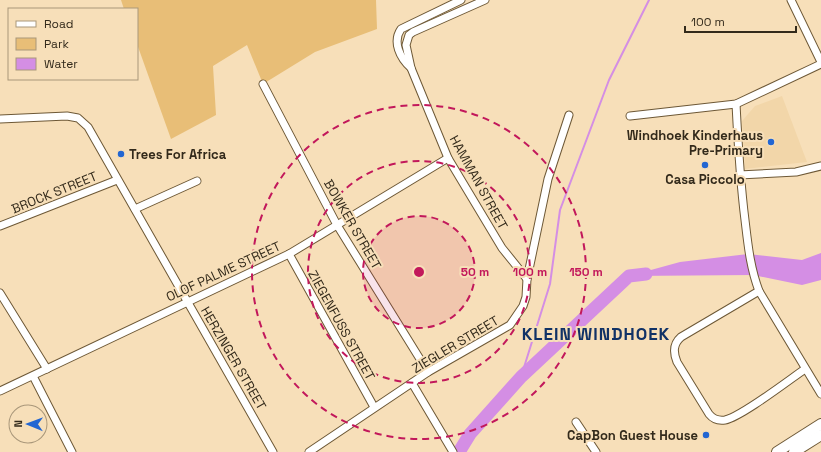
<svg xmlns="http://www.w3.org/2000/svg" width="821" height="452" font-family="'Space Grotesk',sans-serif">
	<rect width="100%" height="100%" fill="#f7dfb9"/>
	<!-- built -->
	<polygon fill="#f2d6a9" points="782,96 807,162 745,169 742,121 755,106"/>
	<!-- green -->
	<polygon fill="#e8be77" points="121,0 376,0 377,29 315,52 263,84 247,45 213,66 216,115 171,139 137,44 137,9 124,9"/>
	<!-- water -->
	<polygon fill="#d48ee4" points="821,253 821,280 802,285 753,275 629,276 680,262 748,254 802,260"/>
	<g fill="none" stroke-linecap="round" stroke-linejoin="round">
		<!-- stream -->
		<polyline stroke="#d48ee4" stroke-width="2" points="521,377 550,284 560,210 609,80 649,0"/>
		<!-- river -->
		<polyline stroke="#d48ee4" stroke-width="13" points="459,452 470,434 521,377 629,276 646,274"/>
		<defs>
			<g id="minor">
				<polyline points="485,0 413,32 409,35 406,45 411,68 448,158 502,248 527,279"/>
				<polyline points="791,0 821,62"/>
				<path d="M 411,68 C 400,58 392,42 401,29 L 461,0"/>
				<polyline points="263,84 337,225 428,372"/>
				<path d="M 736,104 C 738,143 740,181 745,220 C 748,245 750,267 759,291 L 821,394"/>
				<polyline points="630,116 736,104 821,64"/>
				<polyline points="0,119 67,116 78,118 88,127 273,452"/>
				<polyline points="739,175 796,172 821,166"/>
				<polyline points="135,209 197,181"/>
				<polyline points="0,226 117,180"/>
				<polyline points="289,254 374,407"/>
				<path d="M 759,291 L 681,337 C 673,344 673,352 677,362 L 709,414 C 713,419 718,421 725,420 C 741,417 789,380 805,369"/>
				<polyline points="0,293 47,369"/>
				<polyline points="33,376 72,452"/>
				<polyline points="412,383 453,452"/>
				<polyline points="0,391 289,254 448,158"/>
				<polyline points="576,422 596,452"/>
				<polyline points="309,452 428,372 510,325 523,306 526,297 527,279 548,179 569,115"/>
			</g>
			<g id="secondary">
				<polyline points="777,452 821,424"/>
				<polyline points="794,452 821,435"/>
			</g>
		</defs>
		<!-- minor casing -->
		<use href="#minor" stroke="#6d5836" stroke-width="9"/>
		<!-- secondary casing -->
		<use href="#secondary" stroke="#6d5836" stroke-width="12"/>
		<!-- minor -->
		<use href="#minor" stroke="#fff" stroke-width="7"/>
		<!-- secondary -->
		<use href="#secondary" stroke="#fff" stroke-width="10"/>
	</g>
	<!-- distance rings -->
	<circle cx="419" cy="272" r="56" fill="#c2185b" fill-opacity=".12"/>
	<g fill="none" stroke="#c2185b" stroke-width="2" stroke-dasharray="7 5">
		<circle cx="419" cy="272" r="56"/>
		<circle cx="419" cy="272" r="111"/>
		<circle cx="419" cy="272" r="167"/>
	</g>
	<!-- markers -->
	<g fill="#2266d2" stroke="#f7dfb9" stroke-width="1.5">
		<circle cx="771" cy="142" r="4"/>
		<circle cx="121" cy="154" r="4"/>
		<circle cx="705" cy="165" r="4"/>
		<circle cx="706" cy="435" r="4"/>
	</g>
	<g text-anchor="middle" stroke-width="4" stroke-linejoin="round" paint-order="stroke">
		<!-- poi labels -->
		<g font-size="13" font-weight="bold" fill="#332a1b" stroke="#f7dfb9" text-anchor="end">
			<text x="763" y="140">Windhoek Kinderhaus<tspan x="763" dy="15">Pre-Primary</tspan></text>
			<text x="129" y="159" text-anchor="start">Trees For Africa</text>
			<text x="705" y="184" text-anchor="middle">Casa Piccolo</text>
			<text x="698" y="440">CapBon Guest House</text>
		</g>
		<!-- street labels -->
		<g font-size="13" fill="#332a1b" stroke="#f7dfb9">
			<text transform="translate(479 182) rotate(61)" y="5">HAMMAN STREET</text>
			<text transform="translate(54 192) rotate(-22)" y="5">BROCK STREET</text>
			<text transform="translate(353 224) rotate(60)" y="5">BOWKER STREET</text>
			<text transform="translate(223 271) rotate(-25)" y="5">OLOF PALME STREET</text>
			<text transform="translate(342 325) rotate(61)" y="5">ZIEGENFUSS STREET</text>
			<text transform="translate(455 344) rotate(-31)" y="5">ZIEGLER STREET</text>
			<text transform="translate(234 358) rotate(60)" y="5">HERZINGER STREET</text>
		</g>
		<!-- district labels -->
		<g font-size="17" font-weight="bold" letter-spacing="1" fill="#113266" stroke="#f7dfb9">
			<text x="596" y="340">KLEIN WINDHOEK</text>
		</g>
	</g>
	<circle cx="419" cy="272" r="6" fill="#c2185b" stroke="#f7dfb9" stroke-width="2"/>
	<g font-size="12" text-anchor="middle" font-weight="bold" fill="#c2185b" stroke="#f7dfb9" stroke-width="4" stroke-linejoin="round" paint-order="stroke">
		<text x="475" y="276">50 m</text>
		<text x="530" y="276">100 m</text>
		<text x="586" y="276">150 m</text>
	</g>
	<!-- legend -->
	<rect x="8" y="8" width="130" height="72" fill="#f7dfb9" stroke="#a9977a"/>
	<rect x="16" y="21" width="20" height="6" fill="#ffffff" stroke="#a9977a"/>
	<text x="44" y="28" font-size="12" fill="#332a1b">Road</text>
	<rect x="16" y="38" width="20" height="12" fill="#e8be77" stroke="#a9977a"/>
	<text x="44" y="48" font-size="12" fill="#332a1b">Park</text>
	<rect x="16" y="58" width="20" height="12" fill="#d48ee4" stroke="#a9977a"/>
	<text x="44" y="68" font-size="12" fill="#332a1b">Water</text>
	<!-- north arrow -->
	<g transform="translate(28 424) rotate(271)"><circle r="19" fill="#f7dfb9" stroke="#a9977a"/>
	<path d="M0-3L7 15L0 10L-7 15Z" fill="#2266d2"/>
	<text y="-6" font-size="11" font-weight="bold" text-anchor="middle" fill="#332a1b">N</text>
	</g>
	<!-- scale -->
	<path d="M685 26v6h111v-6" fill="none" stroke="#332a1b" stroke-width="2"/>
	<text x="691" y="26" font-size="12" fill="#332a1b" stroke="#f7dfb9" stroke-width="3" paint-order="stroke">100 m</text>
</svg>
